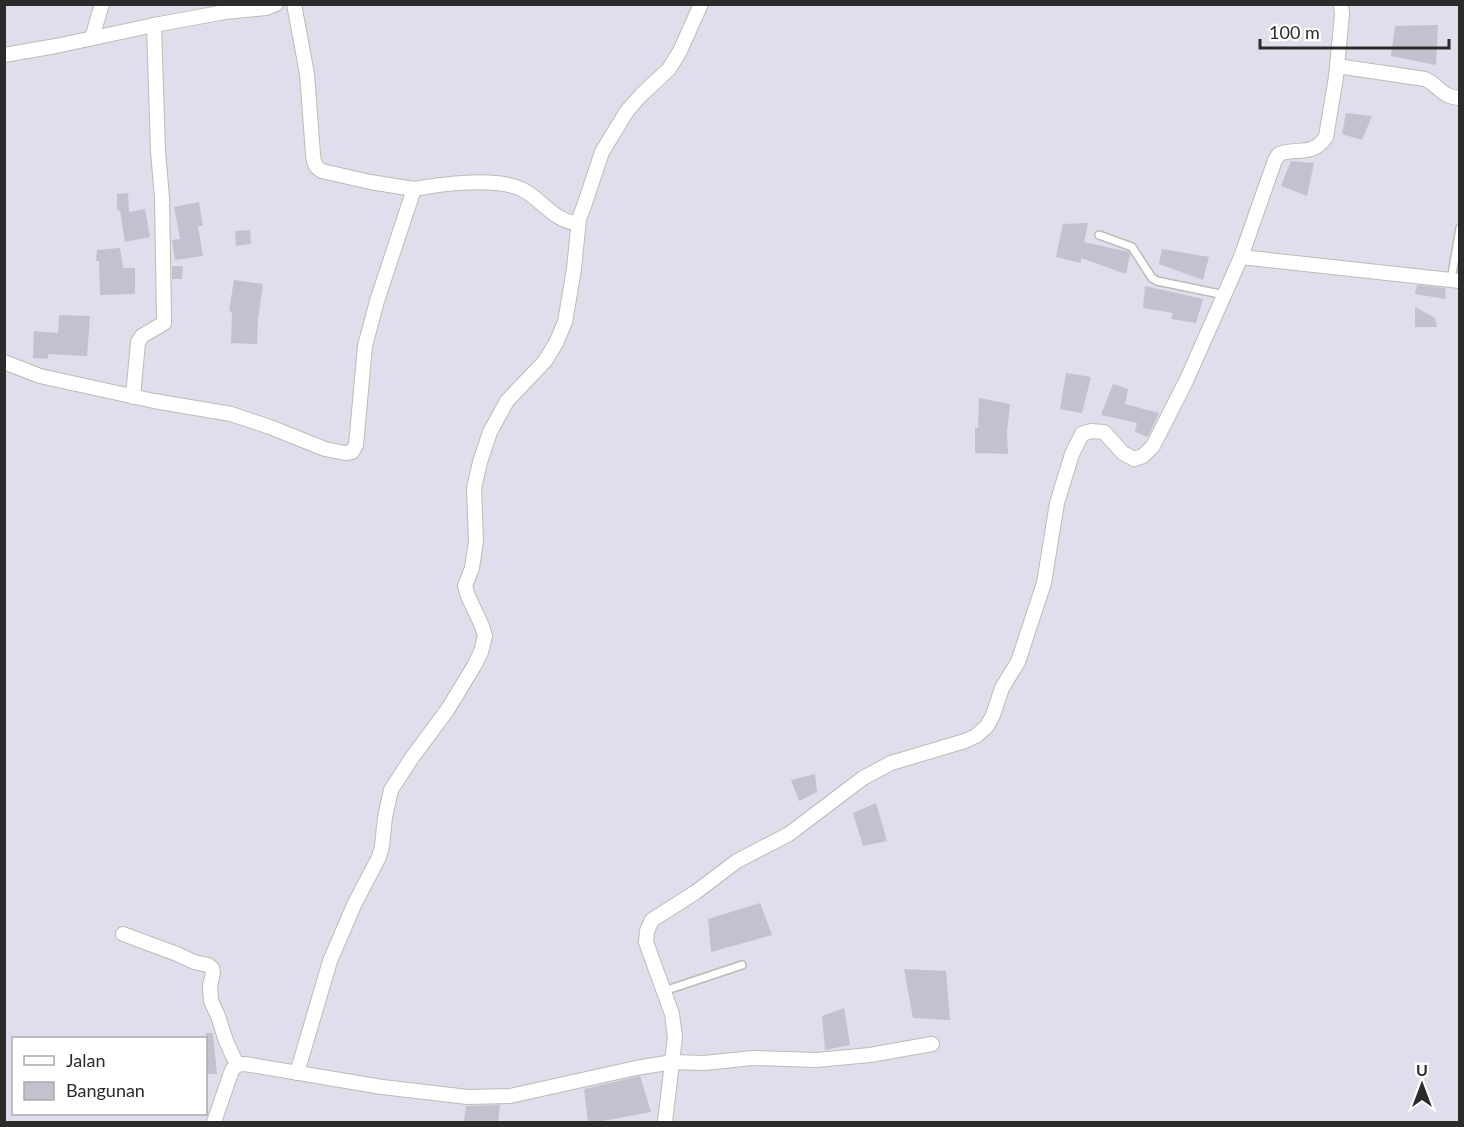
<svg xmlns="http://www.w3.org/2000/svg" width="1464" height="1127" font-family="Lato,sans-serif">
	<rect width="100%" height="100%" fill="#dedeec"/>
	<!-- building -->
	<g fill="#c2c2ce">
		<polygon points="1438,25 1436,65 1391,56 1395,26"/>
		<polygon points="1346,113 1372,116 1362,140 1342,134"/>
		<polygon points="1291,161 1314,163 1307,196 1281,186"/>
		<polygon points="128,193 129,212 145,209 150,237 125,242 120,210 117,211 117,194"/>
		<polygon points="199,202 203,226 198,226 203,256 175,260 172,240 180,239 174,207"/>
		<polygon points="1088,223 1084,242 1129,252 1130,255 1126,274 1081,258 1081,263 1056,257 1063,224"/>
		<polygon points="250,230 251,244 236,246 235,231"/>
		<polygon points="120,248 123,268 135,268 135,294 100,295 99,261 96,261 97,250"/>
		<polygon points="1162,249 1209,257 1203,280 1159,264"/>
		<polygon points="172,266 183,266 182,279 172,279"/>
		<polygon points="234,280 263,284 258,319 257,344 231,343 232,312 229,311"/>
		<polygon points="1417,285 1445,288 1446,299 1415,294"/>
		<polygon points="1145,286 1203,299 1196,323 1171,319 1173,313 1143,308"/>
		<polygon points="1415,307 1435,318 1437,327 1415,327"/>
		<polygon points="59,315 90,316 87,356 48,354 48,359 33,358 34,331 58,333"/>
		<polygon points="1066,373 1091,377 1082,413 1060,409"/>
		<polygon points="1113,384 1128,389 1125,404 1159,413 1148,437 1135,432 1137,423 1101,415"/>
		<polygon points="979,398 1010,404 1007,433 1008,454 975,453 975,428 978,428"/>
		<polygon points="815,774 817,792 799,801 791,780"/>
		<polygon points="876,803 887,841 863,846 853,813"/>
		<polygon points="760,903 772,935 711,952 708,919"/>
		<polygon points="904,969 946,971 950,1020 913,1018"/>
		<polygon points="844,1008 850,1045 825,1050 822,1016"/>
		<polygon points="206,1033 213,1033 217,1074 206,1074"/>
		<polygon points="640,1076 651,1112 597,1122 588,1122 584,1089"/>
		<polygon points="500,1105 498,1122 464,1122 466,1106"/>
	</g>
	<g fill="none" stroke-linecap="round" stroke-linejoin="round">
		<defs>
			<g id="service">
				<polyline points="1099,235 1132,247 1152,278 1157,281 1225,295"/>
				<polyline points="1451,280 1460,228"/>
				<polyline points="664,991 742,965"/>
			</g>
			<g id="minor">
				<path d="M 294,4 L 307,74 L 313,154 C 314,162 314,167 322,171 L 370,182 L 414,189"/>
				<polyline points="92,38 102,4"/>
				<polyline points="4,55 56,46 154,25 225,12 266,8 276,4"/>
				<path d="M 1337,66 L 1425,79 C 1439,85 1441,97 1460,98"/>
				<polyline points="1241,257 1460,281"/>
				<path d="M 4,362 L 40,376 L 154,401 L 231,414 L 270,427 L 325,449 L 345,453 L 352,452 L 356,445 L 365,346 L 377,301 L 414,189 C 441,184 495,177 521,189 C 540,197 553,221 576,223 L 579,219 L 584,206 L 602,152 L 627,111 L 641,95 L 669,69 L 680,51 L 701,4"/>
				<polyline points="133,397 138,342 142,336 164,323 164,316 162,198 158,151 154,25"/>
				<polyline points="123,934 177,954 194,962 208,965 212,968 213,973 210,986 211,1001 218,1016 226,1041 237,1065"/>
				<polyline points="297,1073 330,961 354,905 379,857 382,846 385,817 391,790 411,759 448,709 474,666 481,652 485,636 482,626 468,596 465,586 472,568 476,541 474,488 480,462 490,432 507,401 545,361 556,343 565,322 574,269 579,219"/>
				<polyline points="214,1122 232,1070 237,1065 245,1064 382,1087 468,1097 510,1096 636,1068 673,1062 704,1063 753,1058 816,1060 870,1055 932,1044"/>
				<path d="M 665,1122 L 675,1037 L 672,1014 L 646,942 L 647,931 L 652,920 L 696,892 L 737,861 L 789,834 L 863,778 L 891,763 L 965,741 L 976,736 L 987,726 L 993,715 L 1002,688 L 1018,662 L 1044,583 L 1057,503 L 1072,454 L 1082,434 L 1091,431 L 1104,432 L 1123,453 L 1134,459 L 1143,456 L 1153,446 L 1187,379 L 1241,257 L 1275,160 L 1279,154 C 1299,147 1312,157 1326,137 L 1336,77 L 1342,14 L 1341,4"/>
			</g>
		</defs>
		<!-- service casing -->
		<use href="#service" stroke="#bcbdb1" stroke-width="10"/>
		<!-- minor casing -->
		<use href="#minor" stroke="#bcbdb1" stroke-width="16"/>
		<!-- service -->
		<use href="#service" stroke="#fff" stroke-width="7"/>
		<!-- minor -->
		<use href="#minor" stroke="#fff" stroke-width="14"/>
	</g>
	<!-- border -->
	<rect width="1464" height="1127" fill="none" stroke="#2b2b2b" stroke-width="12"/>
	<!-- legend -->
	<rect x="12" y="1037" width="195" height="78" fill="#ffffff" stroke="#aaaaaa" stroke-width="1.5"/>
	<rect x="24" y="1056" width="30" height="9" fill="#ffffff" stroke="#aaaaaa" stroke-width="1.5"/>
	<text x="66" y="1067" font-size="18" fill="#2b2b2b">Jalan</text>
	<rect x="24" y="1082" width="30" height="18" fill="#c2c2ce" stroke="#aaaaaa" stroke-width="1.5"/>
	<text x="66" y="1097" font-size="18" fill="#2b2b2b">Bangunan</text>
	<!-- north arrow -->
	<g transform="translate(1422 1085)" stroke="#ffffff" stroke-width="4.5" paint-order="stroke">
	<path d="M0-4.5L10 22L0 15L-10 22Z" fill="#2b2b2b"/>
	<text y="-9" font-size="16" font-weight="bold" text-anchor="middle" fill="#2b2b2b">U</text>
	</g>
	<!-- scale -->
	<path d="M1260 39v9h189v-9" fill="none" stroke="#2b2b2b" stroke-width="3"/>
	<text x="1269" y="39" font-size="18" fill="#2b2b2b" stroke="#ffffff" stroke-width="4.5" paint-order="stroke">100 m</text>
</svg>
